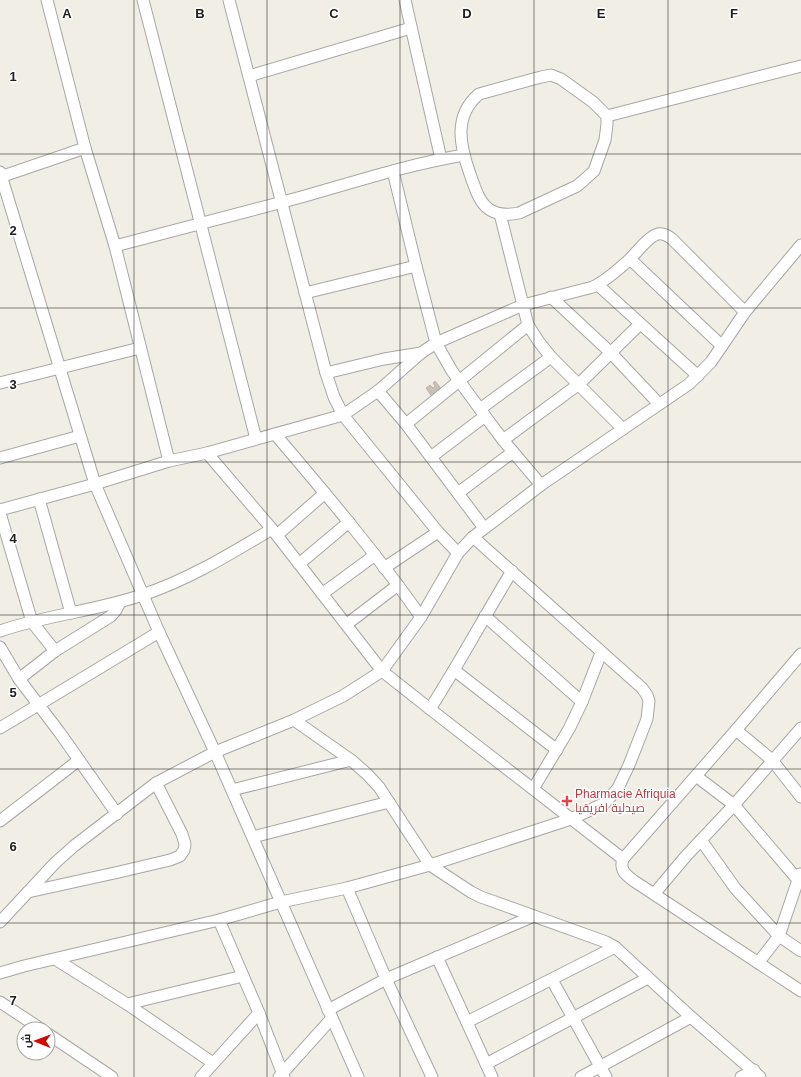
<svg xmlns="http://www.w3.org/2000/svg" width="801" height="1077" font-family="Arial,Cairo,sans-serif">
	<rect width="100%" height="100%" fill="#f1eee5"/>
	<!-- building -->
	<polygon fill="#c9c0b8" stroke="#c4b5a6" points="435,381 444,392 434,400 426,388 430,385 433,388 435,386 433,383"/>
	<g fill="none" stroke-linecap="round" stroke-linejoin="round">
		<defs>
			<g id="street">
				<polyline points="47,0 85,148 115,246 169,461"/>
				<polyline points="143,0 256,439"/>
				<polyline points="229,0 326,373 334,397 343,415 438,532 458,553"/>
				<polyline points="405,0 441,159"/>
				<path d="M 551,75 L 561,79 L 593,102 L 607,116 L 607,124 L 605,140 L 594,171 L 584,180 L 577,186 L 519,213 C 485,220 479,200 470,174 C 460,146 453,116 479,94 L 541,77 Z"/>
				<polyline points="249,76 411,28"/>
				<polyline points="607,116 801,66"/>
				<polyline points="393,171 416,266 436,343 452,371 485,416 503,440 541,485"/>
				<polyline points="0,172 95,484 159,632 215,752 358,1077"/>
				<polyline points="0,177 85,148"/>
				<polyline points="500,214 528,325 539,342 551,357 623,429"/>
				<path d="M 115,246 C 179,229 242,213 305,196 C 358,181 410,164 464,155"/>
				<polyline points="630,259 722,346"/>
				<polyline points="598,285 698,376"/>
				<polyline points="305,293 416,266"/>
				<polyline points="551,297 611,353 659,404"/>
				<path d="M 326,373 L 384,359 L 421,353 L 436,343 L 523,305 L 593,287 C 607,280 619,269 630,259 C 637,252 649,236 658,234 C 664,233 668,236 672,239 L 745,312"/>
				<polyline points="0,383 140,348"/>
				<polyline points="378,391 406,424 484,528"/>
				<polyline points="480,409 551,357"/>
				<polyline points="406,424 528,325"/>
				<path d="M 275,434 C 326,494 376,553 421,617"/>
				<polyline points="503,440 579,384 640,324"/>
				<polyline points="207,453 272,529 382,671 430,709 623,859"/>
				<polyline points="431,457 485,416"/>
				<polyline points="0,458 80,436"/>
				<polyline points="458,493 513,452"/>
				<polyline points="39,499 71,613"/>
				<polyline points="0,510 95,484 169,461 207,453 343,415 378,391 421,353"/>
				<polyline points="0,513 32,622 55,651"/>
				<polyline points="277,535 325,493"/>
				<polyline points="299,564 349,522"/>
				<polyline points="384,568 438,532"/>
				<polyline points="322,594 375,555"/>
				<polyline points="485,616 582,702"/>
				<polyline points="347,624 398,585"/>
				<path d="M 0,631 C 46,615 96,611 142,595 C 188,580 230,554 272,529"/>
				<polyline points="0,647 19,679 60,733 117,814"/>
				<path d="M 801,654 L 736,730 L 623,859 C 619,870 626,875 634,881 L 801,991"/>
				<polyline points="454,670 557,750"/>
				<polyline points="19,679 55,651 111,616 116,610 120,602"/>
				<path d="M 430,709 C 459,664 484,617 512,571"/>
				<polyline points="294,720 351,760 367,774 379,787 430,865 471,892 481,897 606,942 615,947 691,1017 760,1077"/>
				<polyline points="0,728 159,632"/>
				<polyline points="736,730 772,760 801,797"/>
				<polyline points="696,776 734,805 798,880"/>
				<polyline points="533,789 569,729 582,702 601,653"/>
				<polyline points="232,790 351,760"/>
				<polyline points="0,821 79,760"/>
				<polyline points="253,837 389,802"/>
				<polyline points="701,840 735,888 779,936 801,951"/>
				<polyline points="347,888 386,979 432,1077"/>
				<polyline points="28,892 119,872 170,860 180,856 184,850 185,844 182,834 156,783"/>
				<polyline points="654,894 686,856 734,805 801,728"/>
				<polyline points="219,920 259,1013 284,1077"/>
				<polyline points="0,922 55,863 74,846 156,783 215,752 294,720 343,696 382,671 421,617 458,553 473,537 541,485 689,384 711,362 745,312 801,245"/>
				<polyline points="437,957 492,1077"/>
				<polyline points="55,959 127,1004 213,1063"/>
				<polyline points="758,963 779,936 800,874"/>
				<polyline points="0,973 24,966 219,920 281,902 347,888 430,865 571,819 605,803 618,788 629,765 647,719 649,701 647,695 642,688 473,537"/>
				<polyline points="552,980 606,1077"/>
				<polyline points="0,1002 41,1029"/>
				<polyline points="127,1004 243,976"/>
				<polyline points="328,1010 386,979 534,916"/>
				<polyline points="467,1022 615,947"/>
				<polyline points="48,1034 112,1077"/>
				<polyline points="486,1064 648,978"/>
				<polyline points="201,1077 259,1013"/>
				<polyline points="279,1077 332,1018"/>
				<polyline points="581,1077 691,1017"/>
				<polyline points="741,1077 754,1070"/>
			</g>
		</defs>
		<!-- street casing -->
		<use href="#street" stroke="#a7a7a7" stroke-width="13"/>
		<!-- street -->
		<use href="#street" stroke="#fff" stroke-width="11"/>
	</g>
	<!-- grid -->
	<path fill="none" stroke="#202020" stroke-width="1" stroke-opacity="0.55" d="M 134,0 L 134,1077M 267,0 L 267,1077M 400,0 L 400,1077M 534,0 L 534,1077M 668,0 L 668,1077M 0,154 L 801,154M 0,308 L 801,308M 0,462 L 801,462M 0,615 L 801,615M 0,769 L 801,769M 0,923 L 801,923"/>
	<!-- markers -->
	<path fill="#e0444e" stroke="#fff" stroke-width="1.5" d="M565 795h4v4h4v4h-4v4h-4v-4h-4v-4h4z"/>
	<g text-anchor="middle" stroke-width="3" stroke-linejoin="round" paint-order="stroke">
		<!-- health labels -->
		<g font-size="12" fill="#be3a42" stroke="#fff" text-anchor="start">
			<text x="575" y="798">Pharmacie Afriquia<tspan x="575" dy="14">صيدلية افريقيا</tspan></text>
		</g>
	</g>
	<g font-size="13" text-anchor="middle" font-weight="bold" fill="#202020" stroke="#fff" stroke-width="3" stroke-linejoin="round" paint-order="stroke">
		<text x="67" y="18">A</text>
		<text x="200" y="18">B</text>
		<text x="334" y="18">C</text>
		<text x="467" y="18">D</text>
		<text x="601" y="18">E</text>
		<text x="734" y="18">F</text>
		<text x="13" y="81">1</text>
		<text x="13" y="235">2</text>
		<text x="13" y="389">3</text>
		<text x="13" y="543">4</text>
		<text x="13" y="697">5</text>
		<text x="13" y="851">6</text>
		<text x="13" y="1005">7</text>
	</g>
	<!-- north arrow -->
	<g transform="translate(36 1041) rotate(271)"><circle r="19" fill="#ffffff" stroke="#a6a6a6"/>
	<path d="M0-3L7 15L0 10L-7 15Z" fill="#cf0800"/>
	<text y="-6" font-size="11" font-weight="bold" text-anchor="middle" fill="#202020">ش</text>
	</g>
</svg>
